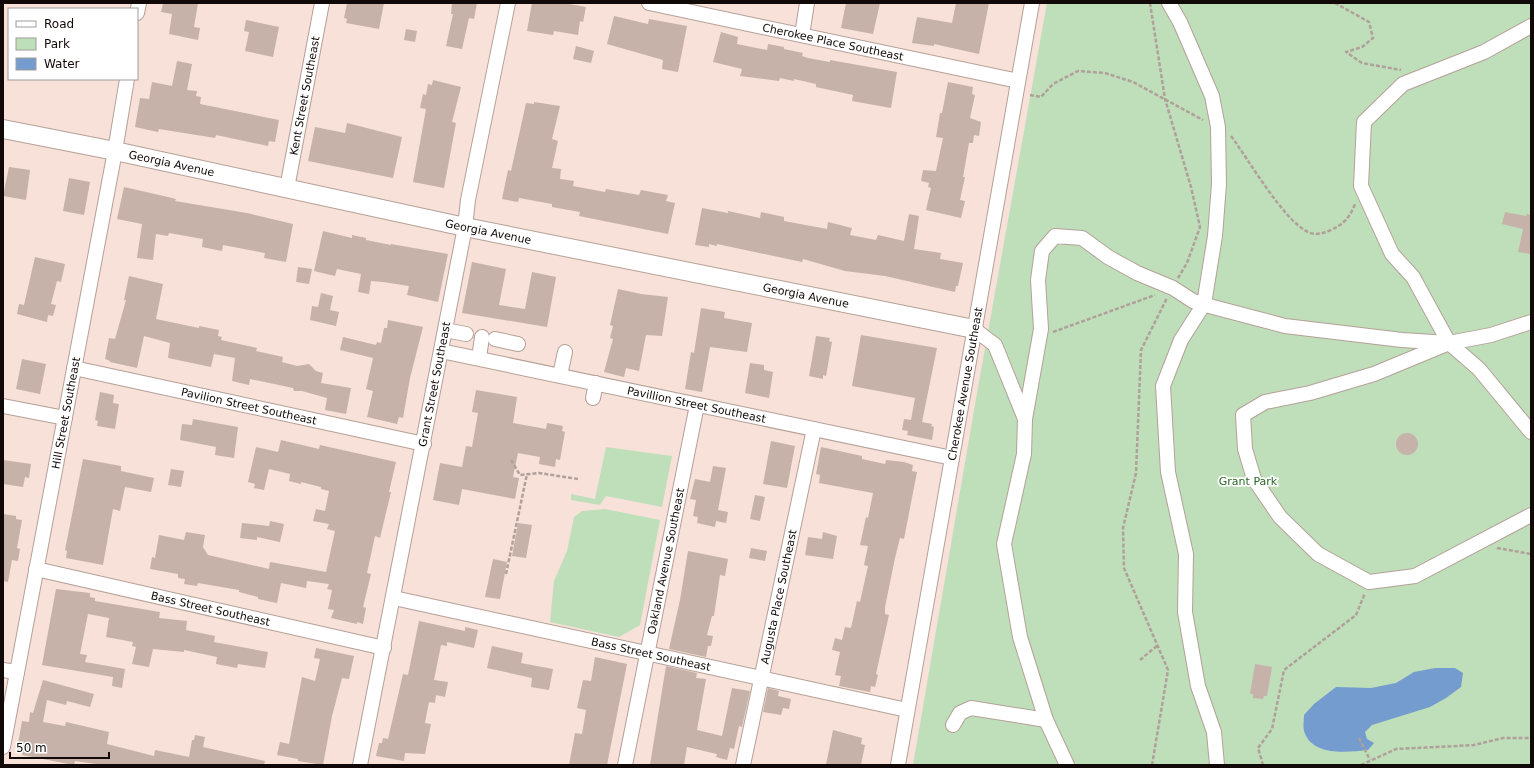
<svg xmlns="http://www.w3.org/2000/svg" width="1534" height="768" font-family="'DejaVu Sans',sans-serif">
	<rect width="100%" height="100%" fill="#f7e1d9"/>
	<!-- green -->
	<g fill="#bedfba">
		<polygon points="1047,3 1531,3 1531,765 913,765 977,393"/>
		<polygon points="606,447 672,456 662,507 606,496 600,505 571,500 571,494 595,499"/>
		<polygon points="605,509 660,520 640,625 619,637 550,622 554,581 567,551 574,517 582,511"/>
	</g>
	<!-- water -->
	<path fill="#749cce" d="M 1435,668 L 1455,668 L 1463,673 L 1461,687 L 1446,698 L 1430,707 L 1372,725 L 1365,732 L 1367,739 L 1374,743 L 1368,750 C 1348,752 1312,757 1304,731 C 1303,726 1304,719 1304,715 L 1314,704 L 1336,687 L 1371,688 L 1396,683 L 1414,672 Z"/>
	<!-- building -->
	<g fill="#c6b2a9">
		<polygon points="163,3 198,3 194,27 200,28 198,40 169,34 172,14 161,12"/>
		<polygon points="347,3 384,3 379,29 346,23 347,19 344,18"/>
		<polygon points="452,3 477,3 474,19 469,18 462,49 446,46 453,14 451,14"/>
		<polygon points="532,3 564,3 586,7 583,22 580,21 578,35 554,31 553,35 527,31"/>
		<polygon points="846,3 880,3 873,34 841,28"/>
		<polygon points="956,3 989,3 979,54 934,44 934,46 912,43 917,17 952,23"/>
		<polygon points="614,16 648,24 649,19 687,26 678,72 662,69 663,60 607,44"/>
		<polygon points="246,20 279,27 273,57 245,51 249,32 244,31"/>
		<polygon points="406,29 417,31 415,42 404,40"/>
		<polygon points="721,32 738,37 737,44 767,50 768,44 784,47 784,49 803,53 802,56 808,58 830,62 830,60 897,72 891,108 852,101 853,95 816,87 816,84 794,79 794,81 780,78 779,81 740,76 742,69 713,62"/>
		<polygon points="576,46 594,51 591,63 573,59"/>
		<polygon points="177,61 192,64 187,90 197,91 196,96 201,97 200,104 279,120 275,142 269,141 268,146 216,135 215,138 159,129 158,132 135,127 140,98 149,99 152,82 172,86"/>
		<polygon points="433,80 461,87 452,122 456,123 444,188 413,182 426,109 420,108 423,94 426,95 428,84 432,85"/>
		<polygon points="948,82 973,87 972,94 975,95 970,118 981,122 979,136 974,135 973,143 969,143 963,177 965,177 960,200 965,201 961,218 926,210 931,188 928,187 929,183 921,181 923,170 936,171 943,138 936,137 940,113 942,113"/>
		<polygon points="534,102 560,106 552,139 558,141 552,168 561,169 560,179 574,181 573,186 605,192 606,189 639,195 641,190 668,195 666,201 675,203 668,234 579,216 580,212 552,207 552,204 519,198 518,202 502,199 508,170 511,171 526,103 534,104"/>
		<polygon points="347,123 402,137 393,178 308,161 315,127 345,133"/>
		<polygon points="9,167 30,170 26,200 3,196"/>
		<polygon points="69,178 90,182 84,215 63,211"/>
		<polygon points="124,187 168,197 176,199 175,201 247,213 293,224 286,262 264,258 265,253 223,245 222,251 202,247 203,239 169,233 168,236 156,234 153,260 137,258 142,224 117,219"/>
		<polygon points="702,208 728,213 728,211 760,218 761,212 784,217 784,221 827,229 828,222 852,228 850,235 876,240 878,235 904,241 909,214 919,216 914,249 941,253 940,259 963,263 958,286 956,286 955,292 885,276 845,271 803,259 802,262 717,244 717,246 709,244 709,247 695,245"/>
		<polygon points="1505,212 1526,216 1527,214 1531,215 1531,254 1518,252 1523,229 1502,224"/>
		<polygon points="323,231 352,238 352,235 366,238 366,240 391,245 391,244 448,254 438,302 407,295 409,286 383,282 371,281 369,294 358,292 361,274 337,269 335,276 314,271"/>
		<polygon points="35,257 65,264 61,282 57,281 51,304 56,305 53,316 48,315 47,322 17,314 19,304 24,305"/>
		<polygon points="472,262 506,269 499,305 525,309 532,272 556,277 547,327 462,313"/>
		<polygon points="298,267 312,269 309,284 296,282"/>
		<polygon points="129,276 163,284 156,319 199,328 199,326 219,330 218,336 222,337 221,340 257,348 256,351 283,357 282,362 297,366 309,364 316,371 323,373 321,383 351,388 346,414 325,410 327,398 302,391 294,391 293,388 250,379 249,385 232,381 235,358 214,354 211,367 168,358 170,343 144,336 137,368 110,362 110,361 105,359 109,338 115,339 126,300 124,300"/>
		<polygon points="618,289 641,294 668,297 662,336 646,335 639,371 626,368 624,377 604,372 613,339 610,338 613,326 610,325"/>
		<polygon points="321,293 333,296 330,310 339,312 336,326 310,320 312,306 318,307"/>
		<polygon points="701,308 725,312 724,318 752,323 747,352 710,347 702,392 685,389 691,352 694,353"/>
		<polygon points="388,320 423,327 410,378 403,418 399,417 397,424 367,417 373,391 366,389 373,358 340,350 343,337 376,345 377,342 381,343 384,328 387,328"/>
		<polygon points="861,335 937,348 922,422 932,424 931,426 934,427 932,440 907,435 908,431 902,430 904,419 911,420 915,398 852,386"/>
		<polygon points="816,336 830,338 829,341 832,342 826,376 823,375 823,379 809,376"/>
		<polygon points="22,359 46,364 40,394 16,389"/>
		<polygon points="750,363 764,365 764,370 773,372 769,398 745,393"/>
		<polygon points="476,390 517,397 513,423 546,429 547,423 563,426 562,431 565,432 560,460 556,459 555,467 539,464 540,457 518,453 513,477 519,478 515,499 462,489 459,505 433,500 440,463 462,467 466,446 472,447 478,413 472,412"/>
		<polygon points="100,392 114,395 113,403 119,404 115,429 97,426 98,421 95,420"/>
		<polygon points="193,419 238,427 234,458 215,455 216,447 180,440 182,424 192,425"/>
		<circle cx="1407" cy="444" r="11"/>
		<polygon points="281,440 319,449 320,445 396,462 389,492 391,492 380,538 375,536 367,573 371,574 363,607 366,608 363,624 357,622 357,624 331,618 334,610 328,609 332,590 327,589 329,584 307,581 306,588 281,583 277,603 258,599 258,597 239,592 239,590 198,583 197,586 184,584 185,579 178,578 178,574 150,569 152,557 155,558 159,535 184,540 186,532 205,535 203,547 208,555 269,569 270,562 326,572 335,531 327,529 329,524 313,521 316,509 325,511 329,491 321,489 321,487 301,482 301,484 289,481 290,474 269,469 264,490 254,488 255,484 248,482 256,447 278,452"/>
		<polygon points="771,441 795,446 787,488 763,484"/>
		<polygon points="821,447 862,456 862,459 885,464 886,460 904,462 913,465 912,471 917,472 904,539 900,538 895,558 885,607 885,614 889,615 876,674 878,675 875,687 871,686 870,692 839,686 841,676 835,675 840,652 832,650 835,638 842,640 845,627 851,628 857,601 860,602 868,566 864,565 868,546 860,545 866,517 868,518 873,493 819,483 820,475 816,474"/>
		<polygon points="83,459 121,466 121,471 154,478 151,492 125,487 120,511 113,509 103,565 66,558 67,551 65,550"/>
		<polygon points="3,460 31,464 29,478 25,477 23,487 3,484"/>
		<polygon points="713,466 726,468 718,510 728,512 726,523 716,521 715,527 697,523 698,517 693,516 696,500 690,499 695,479 710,482"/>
		<polygon points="171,469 184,471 181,487 168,485"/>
		<polygon points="755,495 765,497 760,521 750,519"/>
		<polygon points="3,514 16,516 16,519 22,520 17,548 20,549 18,561 12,560 8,582 3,581"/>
		<polygon points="270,521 284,524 280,542 257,537 257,540 240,538 242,523 269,526"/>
		<polygon points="518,523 532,525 526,558 512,556"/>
		<polygon points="823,532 837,536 833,559 805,555 808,537 822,539"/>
		<polygon points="751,548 767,551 765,561 749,558"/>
		<polygon points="688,551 728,559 725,576 720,575 714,616 712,616 707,635 713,636 711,646 708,646 706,657 669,649 680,600"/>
		<polygon points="493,559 507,562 500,599 485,597"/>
		<polygon points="56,589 90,593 90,597 95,598 95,601 160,612 159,618 187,621 186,630 215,636 214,642 268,652 265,668 238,664 237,668 216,664 217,657 184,650 184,652 153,649 149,667 132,664 136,647 132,646 133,642 106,637 109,618 88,614 80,654 87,655 85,662 125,669 122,688 112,686 113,677 42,665"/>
		<polygon points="419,621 465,631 465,627 478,630 474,648 447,642 447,646 441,645 434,680 448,682 445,697 436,695 435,703 429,702 425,723 431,724 425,754 405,753 404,761 376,756 379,743 382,743 383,738 388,739 403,674 408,675"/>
		<polygon points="492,646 523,653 521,663 553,669 549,690 531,687 532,678 487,668"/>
		<polygon points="316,648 354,656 349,679 342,678 332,716 323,765 298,761 298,759 277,755 280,742 289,744 302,677 315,681 320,659 314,658"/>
		<polygon points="595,657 627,664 607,765 569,765 575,733 582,734 586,710 577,708 583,680 591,681"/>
		<polygon points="1255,664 1272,667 1267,696 1264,696 1263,699 1253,698 1253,694 1250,694"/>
		<polygon points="666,666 697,673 696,678 706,679 697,730 722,736 732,688 750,691 742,727 739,726 734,749 730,748 727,760 716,757 717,754 687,747 684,765 650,765"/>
		<polygon points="43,680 94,694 90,707 67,701 66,705 47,700 43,722 65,726 66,722 109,732 107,744 154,756 155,750 189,757 192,740 194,740 195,735 205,737 203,747 265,761 264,765 102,765 75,761 74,765 22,755 23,751 17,750 22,721 29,722 30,712 33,713"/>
		<polygon points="768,688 779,691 778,696 791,699 789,709 783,708 781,715 763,712"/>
		<polygon points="833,730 862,738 861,744 865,745 861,765 826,765"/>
	</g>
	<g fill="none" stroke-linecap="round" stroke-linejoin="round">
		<defs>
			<g id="minor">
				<path id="s1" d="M 649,3 L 1018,81"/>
				<polyline points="1169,3 1180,22 1212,96 1218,127 1219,184 1215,236 1204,304 1181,340 1163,386 1168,472 1186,554 1185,612 1198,686 1214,732 1217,765"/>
				<polyline points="137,13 139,3"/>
				<polyline points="802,35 807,3"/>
				<path id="s2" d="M 287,188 L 322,3"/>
				<polyline points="1531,322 1491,335 1449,343 1374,374 1310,393 1265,402 1243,415 1245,449 1254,479 1280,517 1318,554 1369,582 1415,576 1531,515"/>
				<polyline points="974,329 995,345 1025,419 1024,454 1004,544 1020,637 1046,720 1067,765"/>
				<polyline points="445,330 466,334"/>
				<polyline points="495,339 518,344"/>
				<polyline points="1449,343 1413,277 1392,254 1361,186 1364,122 1403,84 1484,52 1531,26"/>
				<path id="s3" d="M 441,351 L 952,458"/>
				<polyline points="479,358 482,337"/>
				<path id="s4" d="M 74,368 L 424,444"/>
				<polyline points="560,375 565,352"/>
				<polyline points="593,398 596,383"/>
				<polyline points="3,406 65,418"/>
				<polyline points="1025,419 1041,329 1038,280 1042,251 1055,236 1082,238 1108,257 1137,273 1173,288 1193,301 1213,307 1285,326 1402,340 1449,343 1479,369 1531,432"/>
				<path id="s5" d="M 36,569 L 384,648"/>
				<path id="s6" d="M 394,598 L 907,710"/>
				<polyline points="3,670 17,672"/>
				<polyline points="953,725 960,713 971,708 1046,720"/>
				<path id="s7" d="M 3,747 L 115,151 L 127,79"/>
				<path id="s8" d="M 360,765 L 465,227 L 468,200 L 508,3"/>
				<path id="s9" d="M 625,765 L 697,405"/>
				<path id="s10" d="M 743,765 L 814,429"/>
				<path id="s11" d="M 898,765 L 1032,3"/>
			</g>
			<g id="major">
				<path id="s12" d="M 3,129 L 115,151 L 465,227 L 974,329"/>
			</g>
		</defs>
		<!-- minor casing -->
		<use href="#minor" stroke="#b5a098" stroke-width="16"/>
		<!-- major casing -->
		<use href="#major" stroke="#b5a098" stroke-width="20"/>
		<!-- path -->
		<g stroke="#b1a099" stroke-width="2.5" stroke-dasharray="4 2" stroke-linecap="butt">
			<polyline points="1150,3 1165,99 1191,187 1200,227 1187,263 1178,278"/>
			<polyline points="1335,3 1369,22 1373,38 1362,47 1346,52 1362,63 1401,70"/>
			<polyline points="1030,95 1041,97 1053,84 1078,71 1105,73 1133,82 1203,120"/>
			<path d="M 1231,136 C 1249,160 1283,220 1308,232 C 1316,236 1323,233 1331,230 C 1344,224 1350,217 1355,204"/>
			<polyline points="1053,332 1155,295"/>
			<polyline points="511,460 520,475 539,473 578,479"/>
			<polyline points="1497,548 1531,554"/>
			<polyline points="506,574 527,474"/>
			<polyline points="1140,660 1158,645"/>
			<polyline points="1359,738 1370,760"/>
			<polyline points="1152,765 1168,670 1124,568 1123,528 1136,473 1141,350 1167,298"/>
			<polyline points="1263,765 1258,748 1272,729 1284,670 1356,615 1365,593"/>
			<polyline points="1361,765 1396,749 1456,746 1474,745 1503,738 1531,738"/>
		</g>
		<!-- minor -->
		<use href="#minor" stroke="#fff" stroke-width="14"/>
		<!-- major -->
		<use href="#major" stroke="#fff" stroke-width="18"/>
	</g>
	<g text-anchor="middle" stroke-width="3.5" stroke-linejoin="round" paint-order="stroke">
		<!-- street labels -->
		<g font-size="11" fill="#100907" stroke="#fff">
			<text dy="4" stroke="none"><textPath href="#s1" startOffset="188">Cherokee Place Southeast</textPath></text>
			<text dy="4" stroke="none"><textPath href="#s2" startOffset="94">Kent Street Southeast</textPath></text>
			<text dy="4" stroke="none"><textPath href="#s12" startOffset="172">Georgia Avenue</textPath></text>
			<text dy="4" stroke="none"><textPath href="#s12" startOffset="496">Georgia Avenue</textPath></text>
			<text dy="4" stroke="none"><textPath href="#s12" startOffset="820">Georgia Avenue</textPath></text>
			<text dy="4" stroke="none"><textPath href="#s8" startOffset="388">Grant Street Southeast</textPath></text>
			<text dy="4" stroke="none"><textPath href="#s11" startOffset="387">Cherokee Avenue Southeast</textPath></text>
			<text dy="4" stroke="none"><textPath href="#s3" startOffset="261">Pavillion Street Southeast</textPath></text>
			<text dy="4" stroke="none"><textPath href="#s4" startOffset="179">Pavilion Street Southeast</textPath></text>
			<text dy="4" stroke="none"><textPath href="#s7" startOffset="340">Hill Street Southeast</textPath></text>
			<text dy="4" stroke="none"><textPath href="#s9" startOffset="208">Oakland Avenue Southeast</textPath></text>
			<text dy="4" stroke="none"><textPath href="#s10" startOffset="172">Augusta Place Southeast</textPath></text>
			<text dy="4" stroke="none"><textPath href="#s5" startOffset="179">Bass Street Southeast</textPath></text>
			<text dy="4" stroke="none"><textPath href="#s6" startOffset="263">Bass Street Southeast</textPath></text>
		</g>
		<!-- park labels -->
		<g font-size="11" fill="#296625" stroke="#fff">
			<text x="1248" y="485">Grant Park</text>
		</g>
	</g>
	<!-- border -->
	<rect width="1534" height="768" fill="none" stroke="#100907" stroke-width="8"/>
	<!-- legend -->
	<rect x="8" y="8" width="130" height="72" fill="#ffffff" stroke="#9f9d9c"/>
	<rect x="16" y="21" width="20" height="6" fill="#ffffff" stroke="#9f9d9c"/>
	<text x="44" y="28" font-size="12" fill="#100907">Road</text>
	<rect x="16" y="38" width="20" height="12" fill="#bedfba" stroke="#9f9d9c"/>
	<text x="44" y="48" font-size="12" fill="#100907">Park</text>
	<rect x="16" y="58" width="20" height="12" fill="#749cce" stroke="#9f9d9c"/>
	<text x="44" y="68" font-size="12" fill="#100907">Water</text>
	<!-- scale -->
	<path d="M10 752v6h99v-6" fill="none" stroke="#100907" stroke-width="2"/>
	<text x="16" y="752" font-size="12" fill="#100907" stroke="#ffffff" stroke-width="3" paint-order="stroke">50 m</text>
</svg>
